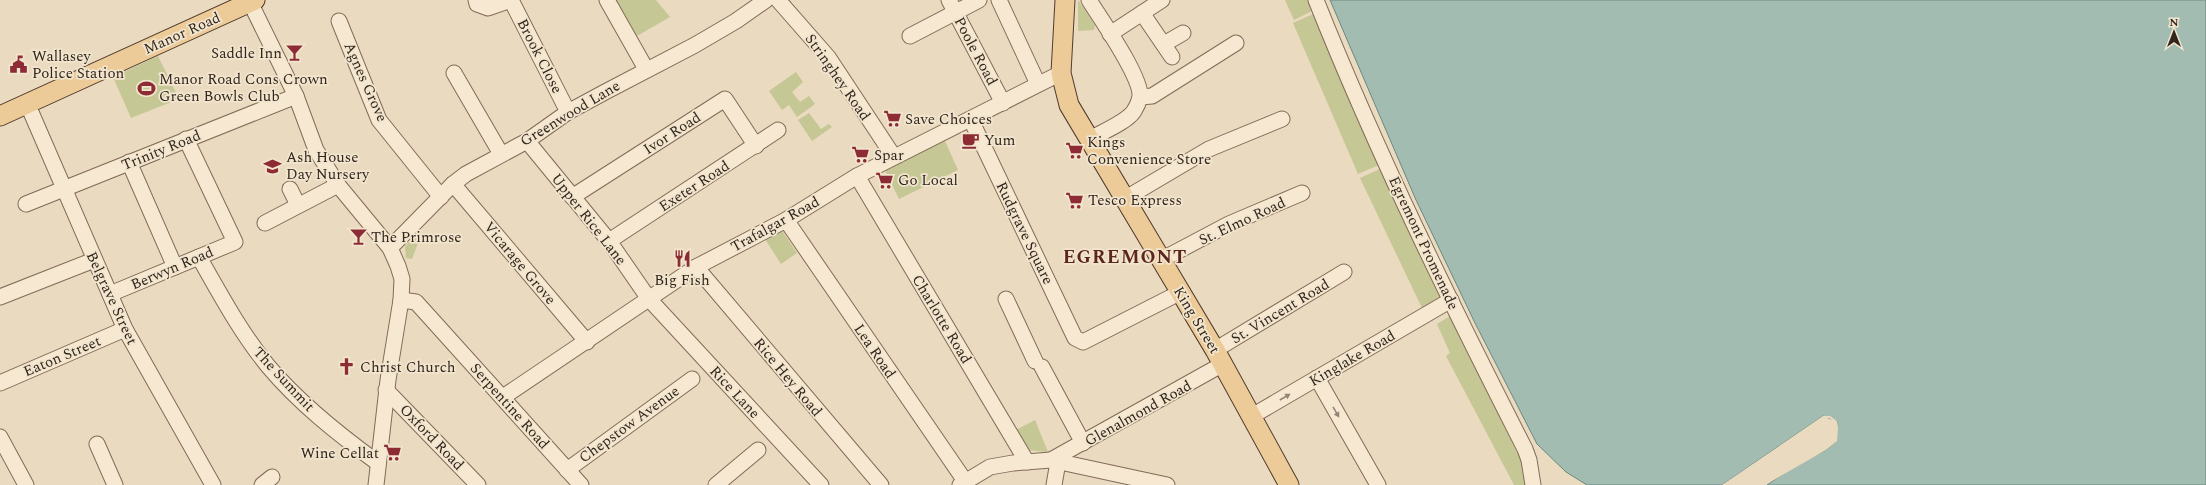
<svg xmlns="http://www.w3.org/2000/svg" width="2206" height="485" font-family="Spectral,serif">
	<rect width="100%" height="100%" fill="#eadabf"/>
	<!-- green -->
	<g fill="#c5c794">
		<polygon points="615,0 656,0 670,17 637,36"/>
		<polygon points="1078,0 1095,25 1094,30 1078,31"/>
		<polygon points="1285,0 1308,0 1312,11 1294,20"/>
		<polygon points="1313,14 1379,165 1358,174 1293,23"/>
		<polygon points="158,56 179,99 131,118 113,77"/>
		<polygon points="796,72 803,82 792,92 800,102 809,96 815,104 797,117 789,105 782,110 769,91"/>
		<polygon points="809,113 821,129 829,124 832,127 812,141 798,120"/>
		<polygon points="945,141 958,170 899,199 885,170"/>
		<polygon points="1380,169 1441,297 1422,308 1360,178"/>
		<polygon points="781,229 797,253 781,264 765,239"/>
		<polygon points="417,232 421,235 412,259 406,258 405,247"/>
		<polygon points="1450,316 1523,461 1527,485 1514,485 1446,356 1450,353 1437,324"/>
		<polygon points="1035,420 1048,452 1027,450 1016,430"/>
	</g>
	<!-- water -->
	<polygon fill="#a2bcb2" stroke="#6a897f" points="1330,0 2206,0 2206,485 1767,485 1793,467 1826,450 1836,441 1837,421 1823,416 1722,485 1587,485 1566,472 1537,444 1475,323 1416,200"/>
	<!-- pier -->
	<polygon fill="#eadabf" points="1823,416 1830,416 1837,421 1838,428 1837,441 1826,450 1765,485 1792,465 1825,448 1835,440 1835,422 1829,418 1823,418 1773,454 1726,485 1722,485"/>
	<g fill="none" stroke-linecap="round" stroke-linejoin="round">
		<defs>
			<g id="minor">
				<polyline points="249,0 296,96 316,150 338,185 390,248 398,266 402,279 401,300 388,380 376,485"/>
				<polyline points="476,0 477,4 488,8 511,0 568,112"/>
				<polyline points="607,0 646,69"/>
				<polyline points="778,0 828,57 894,157"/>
				<polyline points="949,0 1003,103"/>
				<polyline points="999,0 1038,84"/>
				<path d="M 1089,0 C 1100,18 1142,77 1140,97 C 1139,101 1136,108 1134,111 C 1127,122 1102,132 1090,139"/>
				<path d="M 1316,0 C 1377,153 1450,302 1525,449 L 1529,460 L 1533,485"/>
				<polyline points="1142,13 1172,57"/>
				<polyline points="339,21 379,120 441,197"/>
				<polyline points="1110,34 1162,0"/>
				<polyline points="910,36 979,0"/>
				<polyline points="1164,44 1183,33"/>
				<polyline points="454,73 501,154"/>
				<polyline points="1140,97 1152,96 1236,43"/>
				<polyline points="27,103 125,329 213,485"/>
				<polyline points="971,120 1075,338 1083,342 1181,292"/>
				<polyline points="527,141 609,241 649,299 821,485"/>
				<polyline points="129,162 175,267"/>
				<polyline points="857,176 1027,462"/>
				<polyline points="453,184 587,342"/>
				<polyline points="290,189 298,205"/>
				<polyline points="572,197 725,99 756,146"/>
				<polyline points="1126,198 1209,149 1282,119"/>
				<polyline points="26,204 296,96"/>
				<polyline points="786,220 965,481"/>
				<polyline points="265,223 338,185"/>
				<polyline points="609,241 778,130"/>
				<polyline points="390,248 453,184 466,174 527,141 568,112 605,92 695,45 736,21 766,0"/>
				<path d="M 199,257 C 220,294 241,333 268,366 C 299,403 338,434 378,463"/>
				<polyline points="1161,260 1229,224 1302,193"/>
				<polyline points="696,267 881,485"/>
				<polyline points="110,294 235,242 186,139"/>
				<polyline points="0,297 94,260"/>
				<polyline points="1006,299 1035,361"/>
				<polyline points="401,300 416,302 581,485"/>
				<polyline points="1215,350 1344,272"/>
				<polyline points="1042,367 1083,443"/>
				<polyline points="1317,378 1378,485"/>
				<polyline points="0,383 125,329"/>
				<polyline points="386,390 478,485"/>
				<polyline points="503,397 696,267 786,220 857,176 1061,73"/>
				<polyline points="1252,416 1451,300"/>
				<polyline points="0,437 26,485"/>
				<polyline points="97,444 115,485"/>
				<polyline points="1051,460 1223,364"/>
				<polyline points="567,470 692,379"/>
				<polyline points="262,485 272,477"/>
				<polyline points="716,485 758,450"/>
				<polyline points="960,485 990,467 1013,463 1051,460 1167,485"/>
				<polyline points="1054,485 1058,462"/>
			</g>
			<g id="major">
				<polyline points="1065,0 1061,73 1069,105 1215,350 1289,485"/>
				<polyline points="0,116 255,0"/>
			</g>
		</defs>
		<!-- minor casing -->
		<use href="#minor" stroke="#826b59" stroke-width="17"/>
		<!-- major casing -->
		<use href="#major" stroke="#4f3a2d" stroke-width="21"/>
		<!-- minor -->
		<use href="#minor" stroke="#f6e8d1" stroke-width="15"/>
		<!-- major -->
		<use href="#major" stroke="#edcb98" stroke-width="19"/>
	</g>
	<!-- one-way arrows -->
	<defs><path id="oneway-solid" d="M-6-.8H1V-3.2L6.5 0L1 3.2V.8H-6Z"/></defs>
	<g fill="#948676">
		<use href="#oneway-solid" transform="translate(1285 397) rotate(-30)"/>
		<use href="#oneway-solid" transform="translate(1336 412) rotate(60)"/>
	</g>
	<!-- icons -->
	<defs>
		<symbol id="bar-bare" viewBox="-9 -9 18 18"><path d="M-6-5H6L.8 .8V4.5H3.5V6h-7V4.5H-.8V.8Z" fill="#8d2c35" stroke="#f2e5ce" stroke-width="2.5" paint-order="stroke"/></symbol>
		<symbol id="civic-bare" viewBox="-9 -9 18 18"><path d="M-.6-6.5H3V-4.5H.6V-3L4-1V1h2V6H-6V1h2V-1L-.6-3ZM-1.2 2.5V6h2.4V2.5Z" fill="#8d2c35" stroke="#f2e5ce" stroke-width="2.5" paint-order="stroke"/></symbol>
		<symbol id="stadium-bare" viewBox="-9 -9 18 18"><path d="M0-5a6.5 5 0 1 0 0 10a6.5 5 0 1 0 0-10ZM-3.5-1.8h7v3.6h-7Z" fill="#8d2c35" stroke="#f2e5ce" stroke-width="2.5" paint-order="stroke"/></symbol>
		<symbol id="supermarket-bare" viewBox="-9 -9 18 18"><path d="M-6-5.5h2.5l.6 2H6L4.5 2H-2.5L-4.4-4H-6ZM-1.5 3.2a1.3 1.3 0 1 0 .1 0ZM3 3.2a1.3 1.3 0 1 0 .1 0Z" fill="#8d2c35" stroke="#f2e5ce" stroke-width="2.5" paint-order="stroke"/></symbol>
		<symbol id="cafe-bare" viewBox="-9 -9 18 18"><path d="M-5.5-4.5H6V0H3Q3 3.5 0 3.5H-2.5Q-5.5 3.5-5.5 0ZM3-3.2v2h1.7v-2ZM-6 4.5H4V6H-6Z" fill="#8d2c35" stroke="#f2e5ce" stroke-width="2.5" paint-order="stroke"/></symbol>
		<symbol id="school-bare" viewBox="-9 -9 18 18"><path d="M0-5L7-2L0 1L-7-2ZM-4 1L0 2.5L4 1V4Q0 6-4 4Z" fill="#8d2c35" stroke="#f2e5ce" stroke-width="2.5" paint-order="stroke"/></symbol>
		<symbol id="restaurant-bare" viewBox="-9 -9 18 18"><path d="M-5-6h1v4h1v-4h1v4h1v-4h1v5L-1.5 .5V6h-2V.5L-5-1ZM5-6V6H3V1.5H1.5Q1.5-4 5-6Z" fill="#8d2c35" stroke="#f2e5ce" stroke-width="2.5" paint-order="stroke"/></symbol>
		<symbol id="church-bare" viewBox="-9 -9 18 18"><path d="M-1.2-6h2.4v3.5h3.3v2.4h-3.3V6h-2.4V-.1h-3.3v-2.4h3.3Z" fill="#8d2c35" stroke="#f2e5ce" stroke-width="2.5" paint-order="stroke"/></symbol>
	</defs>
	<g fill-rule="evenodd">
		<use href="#bar-bare" x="282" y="40" width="25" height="25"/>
		<use href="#civic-bare" x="6" y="52" width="25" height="25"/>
		<use href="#stadium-bare" x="134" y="76" width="25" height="25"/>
		<use href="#supermarket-bare" x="880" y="106" width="25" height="25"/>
		<use href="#cafe-bare" x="958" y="128" width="25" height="25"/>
		<use href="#supermarket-bare" x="1062" y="138" width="25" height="25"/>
		<use href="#supermarket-bare" x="848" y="142" width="25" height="25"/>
		<use href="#school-bare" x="260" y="154" width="25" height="25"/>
		<use href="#supermarket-bare" x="872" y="168" width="25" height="25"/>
		<use href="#supermarket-bare" x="1062" y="188" width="25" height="25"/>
		<use href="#bar-bare" x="346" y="224" width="25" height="25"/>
		<use href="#restaurant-bare" x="670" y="246" width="25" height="25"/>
		<use href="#church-bare" x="334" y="354" width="25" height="25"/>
		<use href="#supermarket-bare" x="380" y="440" width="25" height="25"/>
	</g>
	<g text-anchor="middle" stroke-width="3.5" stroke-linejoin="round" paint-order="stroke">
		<!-- street labels -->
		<g font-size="15" fill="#32251c" stroke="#f2e5ce">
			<text transform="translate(182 33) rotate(-24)" y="5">Manor Road</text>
			<text transform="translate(976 51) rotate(62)" y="5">Poole Road</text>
			<text transform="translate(540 56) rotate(63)" y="5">Brook Close</text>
			<text transform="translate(838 77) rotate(55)" y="5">Stringhey Road</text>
			<text transform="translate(366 82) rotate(66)" y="5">Agnes Grove</text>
			<text transform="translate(570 113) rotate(-31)" y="5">Greenwood Lane</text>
			<text transform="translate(672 133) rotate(-33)" y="5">Ivor Road</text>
			<text transform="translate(161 150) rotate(-22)" y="5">Trinity Road</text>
			<text transform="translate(694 186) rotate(-33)" y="5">Exeter Road</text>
			<text transform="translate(589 219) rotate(52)" y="5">Upper Rice Lane</text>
			<text transform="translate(1242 221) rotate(-25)" y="5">St. Elmo Road</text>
			<text transform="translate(775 224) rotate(-29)" y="5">Trafalgar Road</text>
			<text transform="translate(1025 233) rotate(64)" y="5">Rudgrave Square</text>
			<text transform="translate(1424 243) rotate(65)" y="5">Egremont Promenade</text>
			<text transform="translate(520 263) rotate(50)" y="5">Vicarage Grove</text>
			<text transform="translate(172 268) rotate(-23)" y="5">Berwyn Road</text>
			<text transform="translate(112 298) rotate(65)" y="5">Belgrave Street</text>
			<text transform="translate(1280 311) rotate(-31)" y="5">St. Vincent Road</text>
			<text transform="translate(942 319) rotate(59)" y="5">Charlotte Road</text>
			<text transform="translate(1197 320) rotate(59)" y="5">King Street</text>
			<text transform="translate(875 351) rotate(56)" y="5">Lea Road</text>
			<text transform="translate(62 356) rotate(-23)" y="5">Eaton Street</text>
			<text transform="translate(1352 358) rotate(-30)" y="5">Kinglake Road</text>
			<text transform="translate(788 377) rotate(50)" y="5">Rice Hey Road</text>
			<text transform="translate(284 379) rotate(47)" y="5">The Summit</text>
			<text transform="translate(735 392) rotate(47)" y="5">Rice Lane</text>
			<text transform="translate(510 406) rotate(48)" y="5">Serpentine Road</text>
			<text transform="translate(1138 413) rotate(-29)" y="5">Glenalmond Road</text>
			<text transform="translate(629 424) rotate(-36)" y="5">Chepstow Avenue</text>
			<text transform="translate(432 437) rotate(46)" y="5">Oxford Road</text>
		</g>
		<!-- poi labels -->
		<g font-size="15" fill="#32251c" stroke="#f2e5ce" text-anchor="start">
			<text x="282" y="58" text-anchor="end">Saddle Inn</text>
			<text x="32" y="61">Wallasey<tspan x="32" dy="17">Police Station</tspan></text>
			<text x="159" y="84">Manor Road Cons Crown<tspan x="159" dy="17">Green Bowls Club</tspan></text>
			<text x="905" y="124">Save Choices</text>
			<text x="984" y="145">Yum</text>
			<text x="1087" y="147">Kings<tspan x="1087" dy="17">Convenience Store</tspan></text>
			<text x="874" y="160">Spar</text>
			<text x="286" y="162">Ash House<tspan x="286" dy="17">Day Nursery</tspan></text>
			<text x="898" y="185">Go Local</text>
			<text x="1088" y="205">Tesco Express</text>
			<text x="371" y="242">The Primrose</text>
			<text x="682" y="285" text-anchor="middle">Big Fish</text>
			<text x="360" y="372">Christ Church</text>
			<text x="379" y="458" text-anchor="end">Wine Cellat</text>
		</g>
		<!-- district labels -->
		<g font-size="19" font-weight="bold" letter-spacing="1" fill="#5c261e" stroke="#f2e5ce">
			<text x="1125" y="263">EGREMONT</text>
		</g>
	</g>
	<!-- north arrow -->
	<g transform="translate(2174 32)" stroke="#f2e5ce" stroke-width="3" paint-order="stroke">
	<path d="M0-3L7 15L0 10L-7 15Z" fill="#32251c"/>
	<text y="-6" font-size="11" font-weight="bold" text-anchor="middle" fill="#32251c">N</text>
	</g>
</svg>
